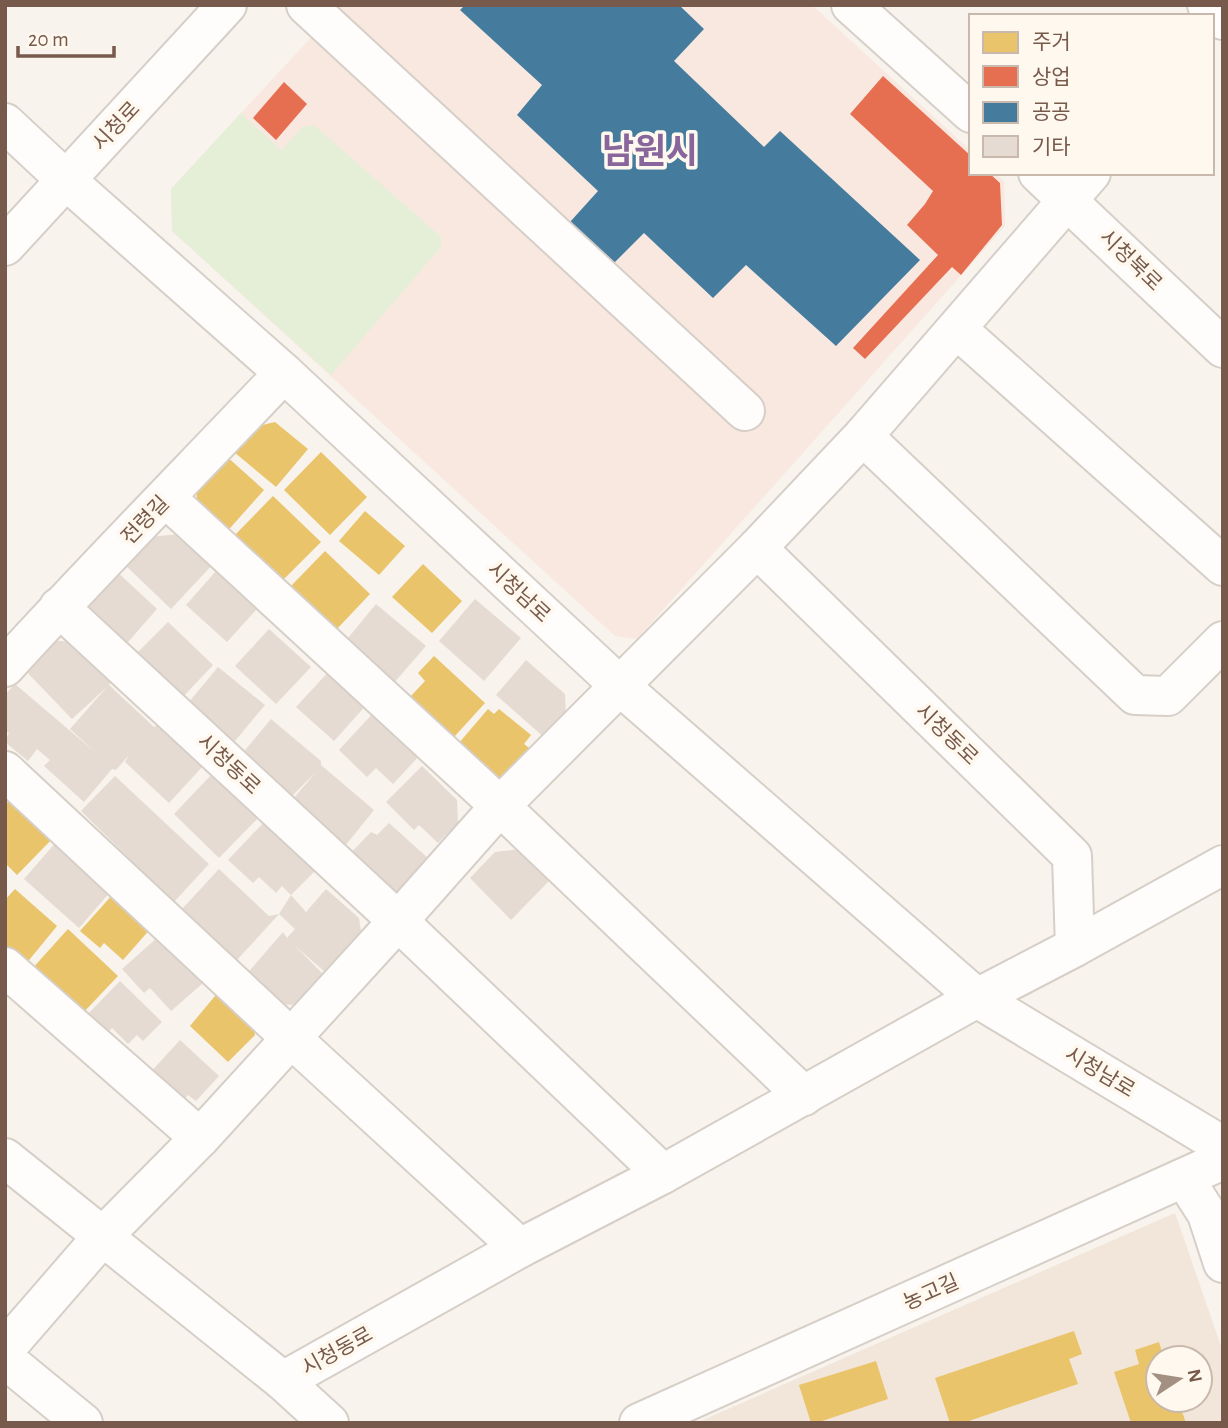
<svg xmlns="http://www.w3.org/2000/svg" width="1228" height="1428" font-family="'Alegreya Sans','Noto Sans KR',sans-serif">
	<rect width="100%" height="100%" fill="#f8f3ec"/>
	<!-- residential -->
	<path fill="#f1e6d9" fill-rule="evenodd" d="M 1175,1213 L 1223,1352 L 1223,1423 L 696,1423 ZM 1158,1358 L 1200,1358 L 1200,1400 L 1158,1400 Z"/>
	<!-- commercial -->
	<polygon fill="#f8e8e0" points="341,5 812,5 971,151 971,173 995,173 1004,181 1005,226 637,639 615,636 172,231 171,189"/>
	<!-- green -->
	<polygon fill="#e5efd7" points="241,113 281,150 303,127 314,125 441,237 441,247 331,375 172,231 171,189"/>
	<!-- homes -->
	<g fill="#e9c46a">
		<polygon points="275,422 308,449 276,487 234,452 254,427"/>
		<polygon points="321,452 367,497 330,535 284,490"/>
		<polygon points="225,455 264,490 223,536 198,513 196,487"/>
		<polygon points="273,496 321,542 279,584 233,537"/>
		<polygon points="365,511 405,546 379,575 339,541"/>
		<polygon points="325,551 370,594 335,631 290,587"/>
		<polygon points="423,564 462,601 432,633 392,597"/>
		<polygon points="434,656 485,703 444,748 413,719 424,708 411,696 425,681 418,673"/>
		<polygon points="488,709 494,714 499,709 531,735 524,744 532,750 510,778 488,779 453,750"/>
		<polygon points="13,797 54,837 17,875 5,863 5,805"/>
		<polygon points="15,889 57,926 25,965 5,948 5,900"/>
		<polygon points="114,893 152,927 123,960 104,943 100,948 80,931"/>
		<polygon points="68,929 118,976 81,1015 31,970"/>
		<polygon points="220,990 252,1014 255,1035 228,1062 190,1026"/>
		<polygon points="1074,1331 1082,1354 1069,1359 1078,1384 963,1423 950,1423 935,1378"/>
		<polygon points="1159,1342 1164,1358 1158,1358 1158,1400 1178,1400 1186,1423 1131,1423 1114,1372 1139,1364 1135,1350"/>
		<polygon points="876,1361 888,1399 816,1423 811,1423 799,1385"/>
	</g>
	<!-- shops -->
	<g fill="#e76f51">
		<polygon points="883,76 971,156 971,173 989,173 1000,183 1002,225 961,275 952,267 865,359 853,348 938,255 907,225 925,204 933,191 850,114"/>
		<polygon points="284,82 307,104 276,140 253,118"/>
	</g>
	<!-- public -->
	<polygon fill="#457b9d" points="465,5 679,5 704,29 674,61 764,147 780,131 920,260 836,346 746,265 713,298 644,233 604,273 561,232 598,191 517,115 542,85 460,10"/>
	<!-- building -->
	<g fill="#e5dbd3">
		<polygon points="182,534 214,563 171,609 123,563 147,537"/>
		<polygon points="114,569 157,609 121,650 77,610"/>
		<polygon points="216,571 257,609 227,642 186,605"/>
		<polygon points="475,599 521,638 484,681 439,641"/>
		<polygon points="376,604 426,646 393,684 344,643"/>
		<polygon points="168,622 213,665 179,701 133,657"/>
		<polygon points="269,629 311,667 276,704 235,666"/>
		<polygon points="48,640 73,642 111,681 109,685 154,727 158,725 203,766 169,803 125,762 129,755 116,770 112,769 84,802 44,766 50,760 37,749 28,761 5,742 9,733 5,730 5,695 15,684 95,752 70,729 107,687 72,719 21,666"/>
		<polygon points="526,660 565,694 566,717 546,739 496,695"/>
		<polygon points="218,667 265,705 230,747 184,708"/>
		<polygon points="332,668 369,702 334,741 296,707"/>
		<polygon points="375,711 421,754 393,784 376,768 367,777 339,750"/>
		<polygon points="271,719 321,761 321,765 374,810 341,851 287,806 316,772 291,797 241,755"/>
		<polygon points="422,766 457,800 458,823 438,843 419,825 414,830 386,802"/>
		<polygon points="213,773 259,817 219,858 174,814"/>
		<polygon points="115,776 209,864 174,902 132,863 132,861 81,811"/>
		<polygon points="266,820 317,869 291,895 282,886 276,893 259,877 253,883 228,860"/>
		<polygon points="389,823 429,859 388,903 343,861 371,832 377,835"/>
		<polygon points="58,840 111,891 79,928 24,879"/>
		<polygon points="521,849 551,879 511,920 470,878 495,852"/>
		<polygon points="219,869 269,916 279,914 237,960 182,909"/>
		<polygon points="326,889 359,918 363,945 333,979 294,945 325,976 296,1005 273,1004 244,977 283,932 287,938 295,929 279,914 291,895 306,912"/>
		<polygon points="167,929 210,977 171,1011 150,988 144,993 122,969"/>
		<polygon points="120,981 162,1022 143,1041 137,1035 128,1044 112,1028 107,1033 88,1014"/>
		<polygon points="180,1040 219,1076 196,1101 188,1095 181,1103 149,1074"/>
	</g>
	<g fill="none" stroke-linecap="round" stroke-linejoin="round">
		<defs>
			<g id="minor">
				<polyline points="306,5 745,411"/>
				<polyline points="851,5 971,113"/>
				<polyline points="1207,5 1223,20"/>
				<polyline points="5,123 66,180 284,373 620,686 977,998 1223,1146"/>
				<polyline points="1038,173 1223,348"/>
				<polyline points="5,246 227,5"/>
				<polyline points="957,329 1223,566"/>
				<polyline points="863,436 1135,695 1168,696 1223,641"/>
				<polyline points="166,498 500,806 804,1096"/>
				<polyline points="757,548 1072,856 1075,947"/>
				<polyline points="59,607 398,921 663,1174"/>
				<path d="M 5,667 C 96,567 191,471 284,373"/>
				<polyline points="5,771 291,1038 520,1248"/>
				<polyline points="5,967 200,1138"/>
				<polyline points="5,1158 283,1381 329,1423"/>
				<polyline points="1184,1178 1207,1214 1223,1263"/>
				<polyline points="5,1349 103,1236 200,1138 398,921 500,806 757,548 863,436 1091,173"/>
				<polyline points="5,1359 83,1423"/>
				<polyline points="283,1381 520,1248 663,1174 977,998 1075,947 1223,865"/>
				<polyline points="639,1423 1223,1160"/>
			</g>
		</defs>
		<!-- minor casing -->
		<use href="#minor" stroke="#d6cfc8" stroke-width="42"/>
		<!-- minor -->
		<use href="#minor" stroke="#fefdfc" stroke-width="38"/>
	</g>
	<g text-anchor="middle" stroke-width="7" stroke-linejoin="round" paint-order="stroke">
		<!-- street labels -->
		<g font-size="21" fill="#775a4b" stroke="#fff8ee">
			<text transform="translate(116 126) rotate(-47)" y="7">시청로</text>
			<text transform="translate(1131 260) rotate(44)" y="7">시청북로</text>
			<text transform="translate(145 520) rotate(-46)" y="7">전령길</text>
			<text transform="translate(519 592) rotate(43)" y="7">시청남로</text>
			<text transform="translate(947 734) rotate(44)" y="7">시청동로</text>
			<text transform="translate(229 764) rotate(43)" y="7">시청동로</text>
			<text transform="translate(1100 1072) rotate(31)" y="7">시청남로</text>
			<text transform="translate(931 1292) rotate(-24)" y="7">농고길</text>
			<text transform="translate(337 1351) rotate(-29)" y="7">시청동로</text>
		</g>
		<!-- town labels -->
		<g font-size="35" font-weight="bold" fill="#88669b" stroke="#fff8ee">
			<text x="650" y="163">남원시</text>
		</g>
	</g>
	<!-- border -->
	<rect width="1228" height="1428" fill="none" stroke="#775a4b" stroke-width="14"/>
	<!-- legend -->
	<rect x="969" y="14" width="245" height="161" fill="#fff8ee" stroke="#c9b9ad" stroke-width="2"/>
	<rect x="983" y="32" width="35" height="21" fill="#e9c46a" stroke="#c9b9ad" stroke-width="2"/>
	<text x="1032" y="49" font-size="21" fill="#775a4b">주거</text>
	<rect x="983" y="66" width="35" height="21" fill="#e76f51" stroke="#c9b9ad" stroke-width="2"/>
	<text x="1032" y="84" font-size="21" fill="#775a4b">상업</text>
	<rect x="983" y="102" width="35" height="21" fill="#457b9d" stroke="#c9b9ad" stroke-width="2"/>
	<text x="1032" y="119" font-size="21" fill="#775a4b">공공</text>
	<rect x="983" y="136" width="35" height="21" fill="#e5dbd3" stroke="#c9b9ad" stroke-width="2"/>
	<text x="1032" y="154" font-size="21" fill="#775a4b">기타</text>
	<!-- north arrow -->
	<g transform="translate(1179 1379) rotate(78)"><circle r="33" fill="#fff8ee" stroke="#c9b9ad" stroke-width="2"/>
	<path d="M0-5L12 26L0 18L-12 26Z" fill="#a49083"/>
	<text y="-10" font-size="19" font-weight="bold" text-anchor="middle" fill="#775a4b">N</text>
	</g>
	<!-- scale -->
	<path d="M18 46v10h96v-10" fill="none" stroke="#775a4b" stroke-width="3.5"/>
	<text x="28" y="46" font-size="21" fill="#775a4b" stroke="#fff8ee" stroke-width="5" paint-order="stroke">20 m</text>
</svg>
